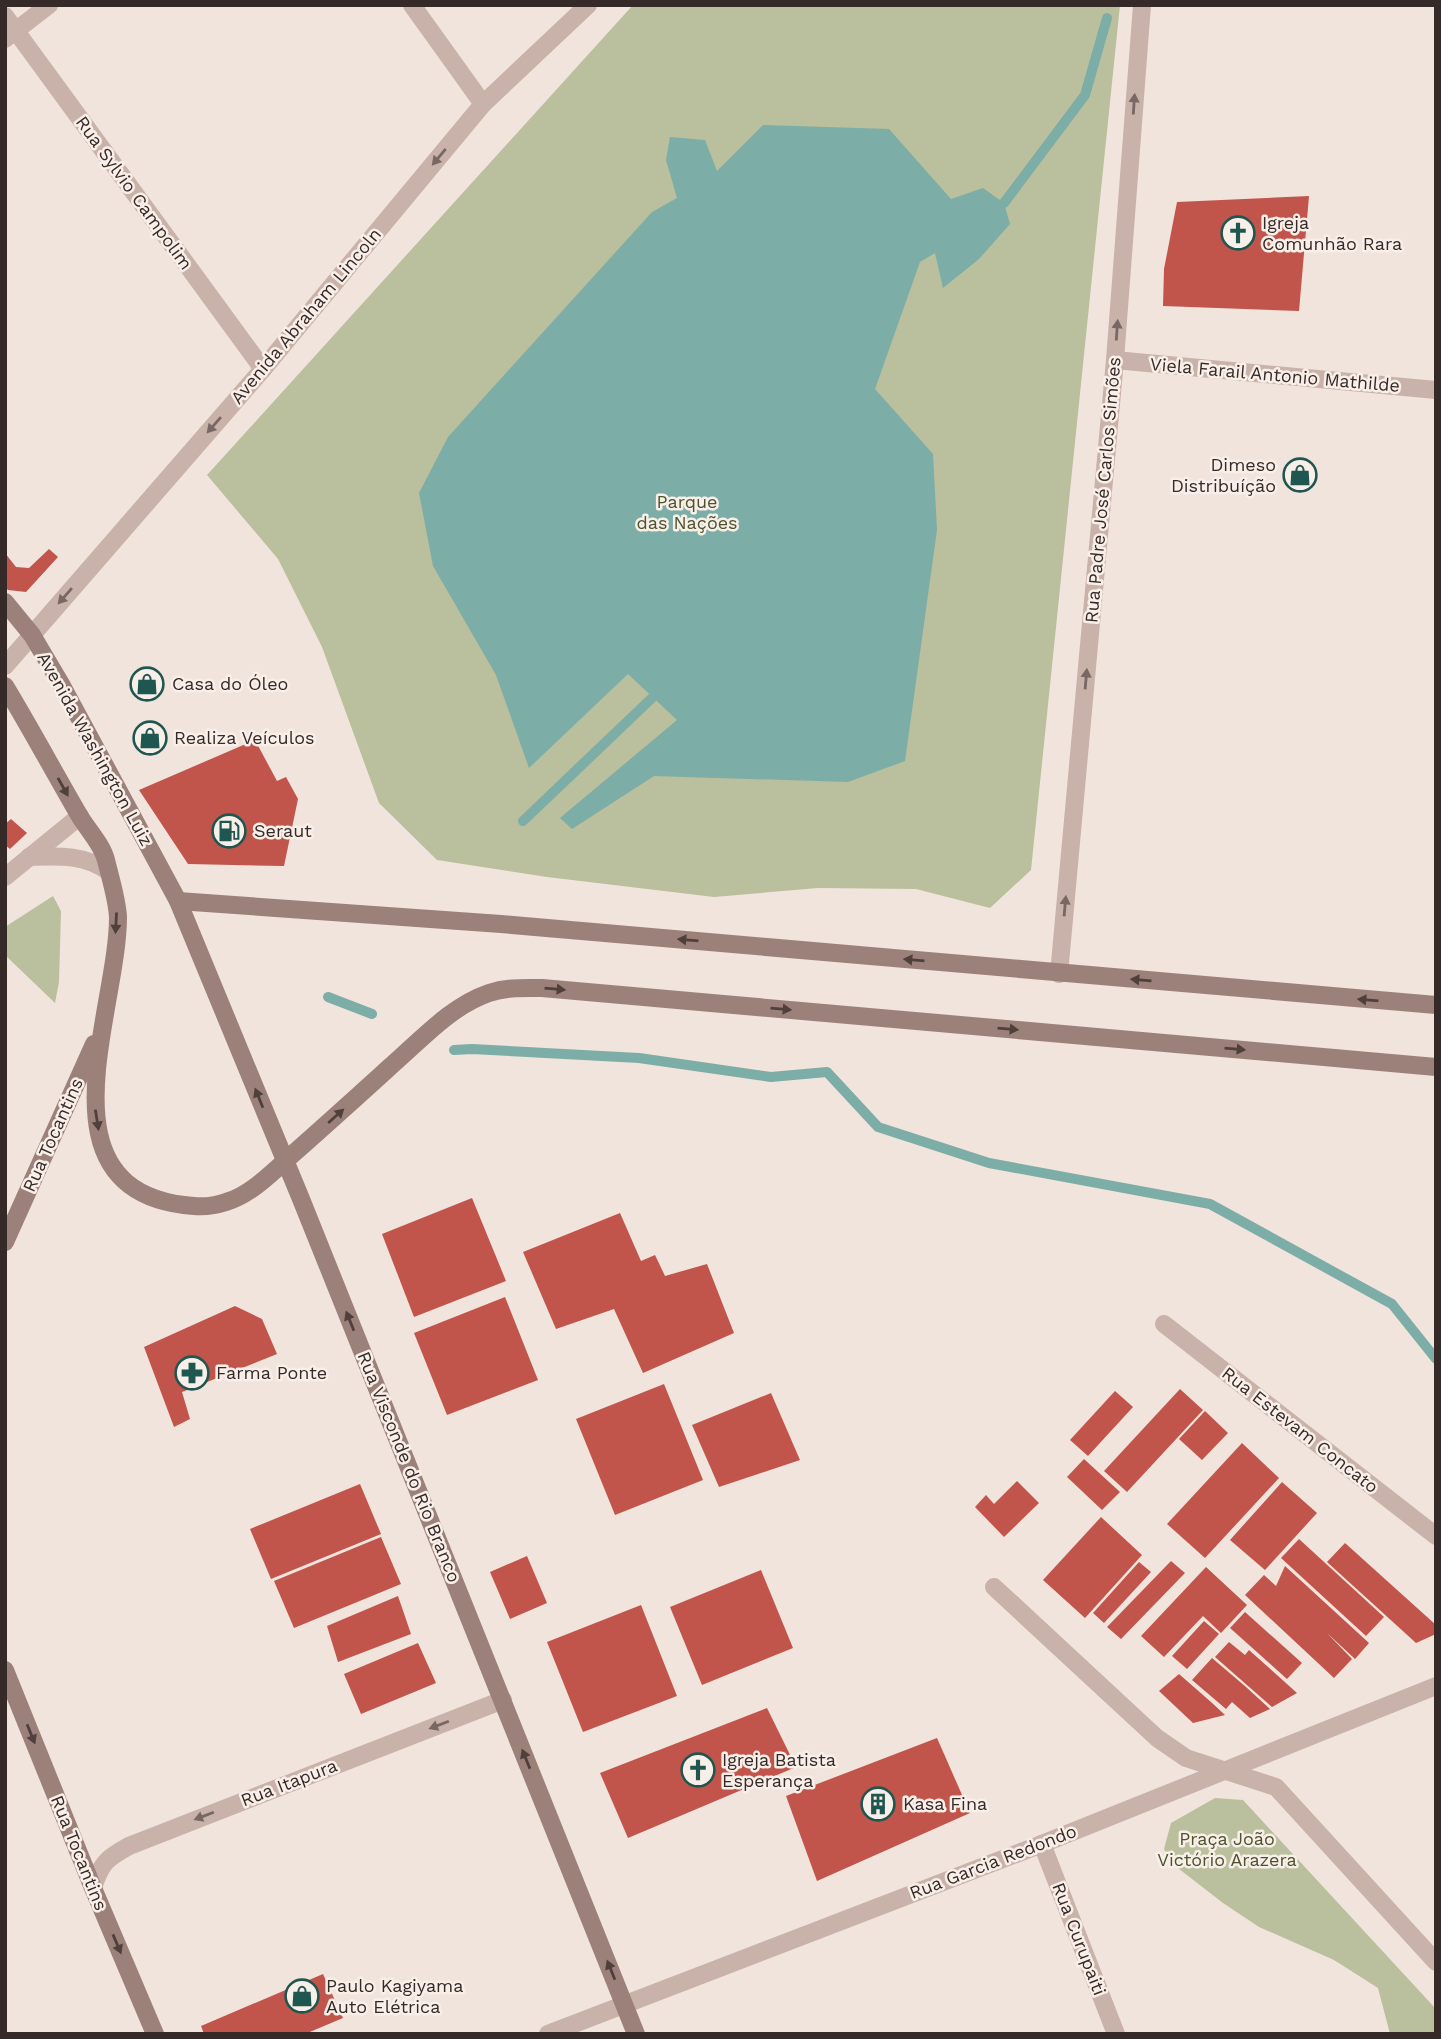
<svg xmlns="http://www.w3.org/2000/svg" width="1441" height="2039" font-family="'Work Sans',sans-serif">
	<rect width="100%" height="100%" fill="#f1e4dc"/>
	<!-- green -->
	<g fill="#babf9d">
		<polygon points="633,5 1120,5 1031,870 990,908 916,889 818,888 714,897 547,877 437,860 379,803 322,647 278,559 207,475"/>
		<polygon points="53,896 61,911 59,982 55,1003 5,955 5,927"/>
		<polygon points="1215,1798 1243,1800 1436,2009 1436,2034 1390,2034 1378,1988 1334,1960 1259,1927 1223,1903 1174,1865 1164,1849 1171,1823"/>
	</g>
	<!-- water -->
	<polygon fill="#7dada7" points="763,125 889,129 951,199 983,188 1004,203 1010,224 979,259 943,288 935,253 920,262 875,389 933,454 937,530 905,761 848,782 654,776 572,829 560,818 677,720 628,674 529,768 496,675 433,566 419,493 448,437 652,212 677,198 666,160 670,137 705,140 717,171"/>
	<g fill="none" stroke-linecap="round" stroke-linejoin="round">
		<!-- stream -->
		<g stroke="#7dada7" stroke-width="10">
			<polyline points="1004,203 1085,95 1107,18"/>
			<polyline points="523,821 653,697"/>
			<polyline points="328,997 372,1014"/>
			<polyline points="454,1050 472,1049 639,1058 771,1077 827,1072 878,1127 989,1163 1210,1204 1392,1304 1436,1359"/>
		</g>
	</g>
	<!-- building -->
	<g fill="#c1544b">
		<polygon points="1309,196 1299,311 1163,306 1164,269 1177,202"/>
		<polygon points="49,549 58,557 26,592 8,590 5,587 5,553 16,567 29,568"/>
		<polygon points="255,740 277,781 286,777 298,799 284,866 188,864 139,790"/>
		<polygon points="11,819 27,833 10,849 5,845 5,824"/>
		<polygon points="472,1198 506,1281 414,1317 382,1234"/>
		<polygon points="620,1213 641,1261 655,1255 665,1276 707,1264 734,1333 643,1373 614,1309 556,1329 523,1252"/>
		<polygon points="505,1297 538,1380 447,1415 414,1333"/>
		<polygon points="235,1306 262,1319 277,1354 182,1392 190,1419 174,1427 144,1347"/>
		<polygon points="664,1384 703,1480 615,1515 576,1419"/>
		<polygon points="1180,1389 1203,1410 1127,1492 1104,1471"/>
		<polygon points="1115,1391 1133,1407 1088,1456 1070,1440"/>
		<polygon points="771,1393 800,1460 719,1487 692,1425"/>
		<polygon points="1205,1411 1228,1433 1202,1460 1179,1439"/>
		<polygon points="1242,1443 1279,1478 1205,1558 1167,1524"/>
		<polygon points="1084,1459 1120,1492 1102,1510 1067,1477"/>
		<polygon points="1017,1481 1039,1503 1004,1537 975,1507 986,1495 994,1504"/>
		<polygon points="1282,1482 1317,1513 1265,1570 1230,1540"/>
		<polygon points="360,1484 381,1534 271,1579 250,1529"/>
		<polygon points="1101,1517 1142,1555 1085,1618 1043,1580"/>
		<polygon points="381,1537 401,1584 294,1628 274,1581"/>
		<polygon points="1299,1539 1384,1617 1366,1636 1281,1558"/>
		<polygon points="1345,1543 1436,1625 1436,1634 1416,1643 1327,1562"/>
		<polygon points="527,1556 547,1603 510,1619 490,1572"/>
		<polygon points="1171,1561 1185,1573 1121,1639 1107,1627"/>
		<polygon points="1139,1562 1151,1572 1104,1623 1093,1613"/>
		<polygon points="1285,1566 1369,1643 1355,1659 1327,1633 1352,1659 1334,1678 1245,1595 1264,1575 1276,1586"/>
		<polygon points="1206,1567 1247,1605 1221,1633 1203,1616 1164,1657 1141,1636"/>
		<polygon points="761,1570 793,1648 702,1685 670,1607"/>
		<polygon points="398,1596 411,1634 338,1662 327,1626"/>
		<polygon points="641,1605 677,1696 583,1732 547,1642"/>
		<polygon points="1245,1612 1302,1663 1287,1679 1230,1628"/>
		<polygon points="1204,1621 1219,1634 1187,1669 1172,1656"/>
		<polygon points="1229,1642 1245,1655 1249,1650 1297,1693 1272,1707 1215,1657"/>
		<polygon points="418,1643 436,1683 361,1714 344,1674"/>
		<polygon points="1212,1658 1246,1687 1270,1709 1250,1718 1232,1702 1226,1709 1192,1680"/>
		<polygon points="1179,1674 1211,1702 1225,1715 1193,1723 1159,1691"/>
		<polygon points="767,1708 796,1767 628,1838 600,1773"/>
		<polygon points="937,1738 970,1813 817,1881 786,1796"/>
		<polygon points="323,1974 343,2018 305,2034 204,2034 201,2026"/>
	</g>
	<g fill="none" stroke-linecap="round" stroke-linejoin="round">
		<!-- minor -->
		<g stroke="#c9b2a9" stroke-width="18">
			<polyline points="412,5 483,104"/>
			<polyline points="5,16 263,369"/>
			<polyline points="5,39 49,5"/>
			<polyline points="1115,360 1436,390"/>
			<path d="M 29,857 C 57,856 85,854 109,872"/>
			<polyline points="5,877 80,816"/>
			<polyline points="1164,1324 1436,1536"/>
			<polyline points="994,1587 1157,1738 1186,1758 1276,1787 1436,1962"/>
			<polyline points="1042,1844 1116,2034"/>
			<path d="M 93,1888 C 101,1863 107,1858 129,1846 L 503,1700"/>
			<polyline points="548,2034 1042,1844 1436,1686"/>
		</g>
		<!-- tertiary -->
		<g stroke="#c9b2a9" stroke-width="18">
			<polyline points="5,666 263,369 483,104 588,5"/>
			<polyline points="1059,974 1115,360 1142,5"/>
		</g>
		<!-- secondary -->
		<g stroke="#9c817a" stroke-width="18">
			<polyline points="5,602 32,635 61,684 178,901 301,1199 636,2034"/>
			<path d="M 5,686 C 31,729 54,772 79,815 C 87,829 102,844 106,860 C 110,877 117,899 118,917 C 118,1013 33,1194 194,1206 C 204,1207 217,1205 226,1202 C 251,1195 275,1170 294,1153 C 327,1124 360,1094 392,1065 C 422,1039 451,1006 489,993 C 507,987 523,988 542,988 L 1436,1067"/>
			<polyline points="178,901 501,924 1436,1005"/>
			<polyline points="5,1242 94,1044"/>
			<polyline points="5,1670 93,1888 155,2034"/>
		</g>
	</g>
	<!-- one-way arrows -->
	<defs><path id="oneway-solid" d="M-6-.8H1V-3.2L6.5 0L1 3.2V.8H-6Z" transform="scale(1.75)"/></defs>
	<g fill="#786762">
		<use href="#oneway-solid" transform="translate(1134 104) rotate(-86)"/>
		<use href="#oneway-solid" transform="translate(439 157) rotate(130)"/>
		<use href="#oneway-solid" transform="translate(1117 330) rotate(-86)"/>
		<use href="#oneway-solid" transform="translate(214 425) rotate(131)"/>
		<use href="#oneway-solid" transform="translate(65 596) rotate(131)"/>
		<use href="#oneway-solid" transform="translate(1086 679) rotate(-85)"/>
		<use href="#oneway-solid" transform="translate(1065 906) rotate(-85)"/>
		<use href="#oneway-solid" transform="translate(439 1725) rotate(159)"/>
		<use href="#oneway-solid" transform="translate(204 1816) rotate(159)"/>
	</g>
	<g fill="#50403c">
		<use href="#oneway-solid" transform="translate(63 787) rotate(61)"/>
		<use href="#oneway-solid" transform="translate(116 923) rotate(93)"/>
		<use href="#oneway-solid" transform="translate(688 940) rotate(-175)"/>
		<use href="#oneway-solid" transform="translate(914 960) rotate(-175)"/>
		<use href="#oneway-solid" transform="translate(1141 980) rotate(-175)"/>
		<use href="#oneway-solid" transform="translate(555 989) rotate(5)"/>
		<use href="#oneway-solid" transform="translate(1368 1000) rotate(-175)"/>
		<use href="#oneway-solid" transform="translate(781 1009) rotate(5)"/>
		<use href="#oneway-solid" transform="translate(1008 1029) rotate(5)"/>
		<use href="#oneway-solid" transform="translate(1235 1049) rotate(5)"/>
		<use href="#oneway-solid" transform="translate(259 1098) rotate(-112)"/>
		<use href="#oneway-solid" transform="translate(336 1116) rotate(-42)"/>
		<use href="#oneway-solid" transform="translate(97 1120) rotate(81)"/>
		<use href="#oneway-solid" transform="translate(350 1321) rotate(-112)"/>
		<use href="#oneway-solid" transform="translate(31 1734) rotate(68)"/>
		<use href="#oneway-solid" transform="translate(526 1759) rotate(-112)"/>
		<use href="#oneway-solid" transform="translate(117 1944) rotate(67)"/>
		<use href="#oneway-solid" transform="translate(611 1970) rotate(-112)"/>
	</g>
	<!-- icons -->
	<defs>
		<symbol id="church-ring" viewBox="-11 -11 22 22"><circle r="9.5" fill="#f9efe9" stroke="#205650" stroke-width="1.5"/><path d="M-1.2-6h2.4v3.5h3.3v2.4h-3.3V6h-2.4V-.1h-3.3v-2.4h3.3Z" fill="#205650"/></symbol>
		<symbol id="shop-ring" viewBox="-11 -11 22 22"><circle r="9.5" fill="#f9efe9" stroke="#205650" stroke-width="1.5"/><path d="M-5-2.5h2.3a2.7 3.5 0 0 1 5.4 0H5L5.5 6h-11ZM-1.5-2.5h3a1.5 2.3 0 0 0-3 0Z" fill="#205650"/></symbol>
		<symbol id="fuel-ring" viewBox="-11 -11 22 22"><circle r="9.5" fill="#f9efe9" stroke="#205650" stroke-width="1.5"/><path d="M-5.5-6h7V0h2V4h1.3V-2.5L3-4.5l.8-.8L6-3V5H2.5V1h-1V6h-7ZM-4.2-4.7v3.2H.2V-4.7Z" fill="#205650"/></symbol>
		<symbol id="pharmacy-ring" viewBox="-11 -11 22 22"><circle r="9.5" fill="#f9efe9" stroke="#205650" stroke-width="1.5"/><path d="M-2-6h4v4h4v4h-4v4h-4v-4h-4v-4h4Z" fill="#205650"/></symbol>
		<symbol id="building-ring" viewBox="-11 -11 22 22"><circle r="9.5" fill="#f9efe9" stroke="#205650" stroke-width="1.5"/><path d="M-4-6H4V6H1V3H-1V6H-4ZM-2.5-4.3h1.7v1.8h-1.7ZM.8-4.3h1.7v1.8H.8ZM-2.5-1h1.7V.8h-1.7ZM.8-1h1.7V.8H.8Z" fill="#205650"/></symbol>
	</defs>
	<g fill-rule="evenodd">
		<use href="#church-ring" x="1219" y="214" width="38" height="38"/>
		<use href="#shop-ring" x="1281" y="456" width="38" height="38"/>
		<use href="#shop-ring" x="128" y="665" width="38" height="38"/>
		<use href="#shop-ring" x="131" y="719" width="38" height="38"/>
		<use href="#fuel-ring" x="210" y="812" width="38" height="38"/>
		<use href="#pharmacy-ring" x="173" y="1354" width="38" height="38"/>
		<use href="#church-ring" x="679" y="1751" width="38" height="38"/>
		<use href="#building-ring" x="859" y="1785" width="38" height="38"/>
		<use href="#shop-ring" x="283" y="1977" width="38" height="38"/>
	</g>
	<g text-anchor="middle" stroke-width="5" stroke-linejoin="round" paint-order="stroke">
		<!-- street labels -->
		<g font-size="18" fill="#362a28" stroke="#f9efe9">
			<text transform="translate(134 193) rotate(54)" y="6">Rua Sylvio Campolim</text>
			<text transform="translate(306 316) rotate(-50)" y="6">Avenida Abraham Lincoln</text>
			<text transform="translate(1275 375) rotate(5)" y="6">Viela Farail Antonio Mathilde</text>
			<text transform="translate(1103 490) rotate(-85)" y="6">Rua Padre José Carlos Simões</text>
			<text transform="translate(95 749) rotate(61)" y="6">Avenida Washington Luiz</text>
			<text transform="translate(53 1135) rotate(-66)" y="6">Rua Tocantins</text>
			<text transform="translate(1300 1430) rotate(38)" y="6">Rua Estevam Concato</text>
			<text transform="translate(409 1467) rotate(68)" y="6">Rua Visconde do Rio Branco</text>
			<text transform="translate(289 1783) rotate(-21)" y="6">Rua Itapura</text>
			<text transform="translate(79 1853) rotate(68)" y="6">Rua Tocantins</text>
			<text transform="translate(993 1862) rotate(-21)" y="6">Rua Garcia Redondo</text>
			<text transform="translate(1079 1939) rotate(69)" y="6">Rua Curupaiti</text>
		</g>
		<!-- poi labels -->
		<g font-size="18" fill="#362a28" stroke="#f9efe9" text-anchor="start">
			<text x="1262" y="229">Igreja<tspan x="1262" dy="21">Comunhão Rara</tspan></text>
			<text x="1276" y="471" text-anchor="end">Dimeso<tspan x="1276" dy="21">Distribuíção</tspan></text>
			<text x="172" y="690">Casa do Óleo</text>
			<text x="174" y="744">Realiza Veículos</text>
			<text x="254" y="837">Seraut</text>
			<text x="216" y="1379">Farma Ponte</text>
			<text x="722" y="1766">Igreja Batista<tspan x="722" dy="21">Esperança</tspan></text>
			<text x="903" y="1810">Kasa Fina</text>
			<text x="326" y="1992">Paulo Kagiyama<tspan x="326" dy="21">Auto Elétrica</tspan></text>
		</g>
		<!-- park labels -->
		<g font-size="18" fill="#4c532d" stroke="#f9efe9">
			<text x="687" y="508">Parque<tspan x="687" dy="21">das Nações</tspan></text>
			<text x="1227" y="1845">Praça João<tspan x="1227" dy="21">Victório Arazera</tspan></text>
		</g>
	</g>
	<!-- border -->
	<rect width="1441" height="2039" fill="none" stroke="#362a28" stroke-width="14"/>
</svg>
